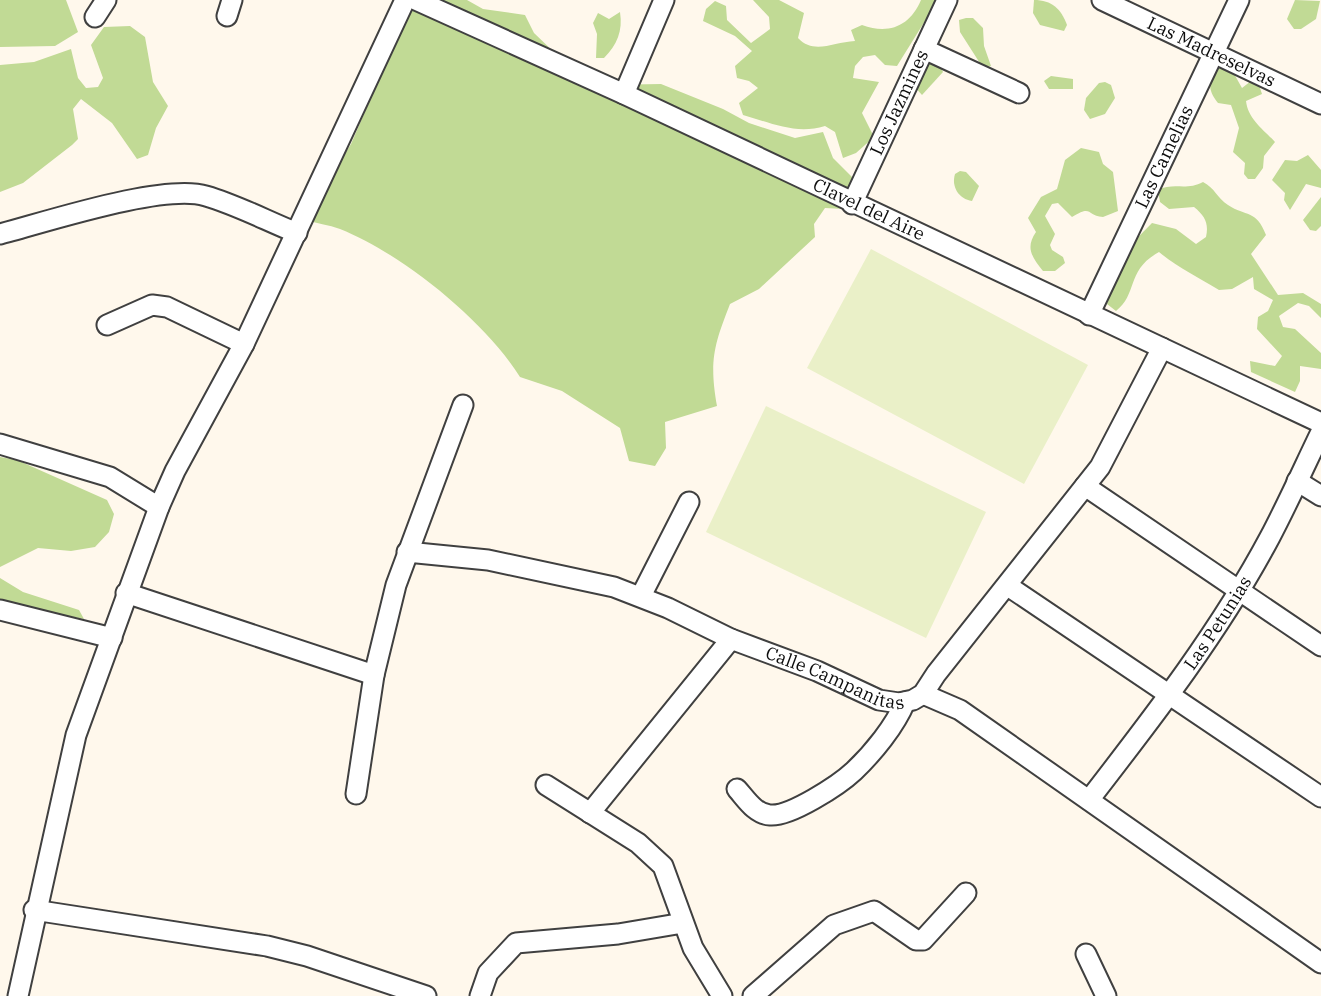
<svg xmlns="http://www.w3.org/2000/svg" width="1321" height="996" font-family="'IBM Plex Serif',serif">
	<rect width="100%" height="100%" fill="#fff8ec"/>
	<!-- forest -->
	<g fill="#c1da95">
		<polygon points="0,0 66,0 78,32 55,46 0,47"/>
		<path d="M 413,0 L 467,0 L 483,9 L 525,15 L 534,33 L 558,56 L 603,85 L 661,84 L 723,109 L 749,123 L 795,138 L 823,132 L 833,158 L 856,181 L 844,209 L 825,208 L 814,224 L 815,237 L 759,289 L 730,304 C 714,345 709,361 717,406 L 665,422 L 666,448 L 655,466 L 629,461 L 620,428 L 562,391 L 520,377 C 485,321 403,254 340,229 C 329,225 316,223 304,220 L 351,144 Z"/>
		<path d="M 753,0 L 779,0 L 804,13 L 798,38 C 814,55 833,42 855,41 L 851,30 L 862,25 C 889,35 910,26 921,0 L 938,0 L 897,66 L 885,65 L 875,55 L 863,57 L 855,66 L 853,78 L 879,82 L 862,113 L 874,137 L 856,153 L 843,158 L 835,132 L 825,126 C 796,135 771,123 743,115 L 739,103 L 758,88 L 749,81 L 737,78 L 735,66 L 752,51 L 735,36 L 703,21 L 706,9 L 715,1 L 726,6 L 727,20 L 751,43 L 770,29 L 769,17 Z"/>
		<path d="M 1034,0 C 1052,0 1061,9 1067,25 L 1064,31 L 1040,25 L 1033,13 Z"/>
		<polygon points="1295,0 1320,1 1316,19 1301,29 1294,29 1287,19"/>
		<path d="M 620,12 C 623,31 617,45 604,58 L 596,58 L 597,34 L 593,23 L 598,13 L 609,19 Z"/>
		<polygon points="966,18 973,18 983,28 984,46 991,66 983,68 960,32 959,20"/>
		<polygon points="130,26 145,37 153,82 168,106 156,128 148,155 137,159 112,123 81,99 73,109 78,139 72,145 23,183 0,192 0,65 34,62 71,49 78,78 86,88 98,87 103,78 91,45 104,27"/>
		<polygon points="929,62 940,66 943,72 922,95 914,86 920,69"/>
		<path d="M 1222,66 L 1233,72 L 1242,88 L 1251,81 L 1258,82 L 1262,94 L 1246,101 C 1248,119 1263,129 1275,142 L 1264,156 L 1263,168 L 1255,179 L 1248,179 L 1244,174 L 1245,163 L 1233,152 L 1239,128 L 1231,105 L 1218,103 C 1207,89 1209,82 1215,67 Z"/>
		<polygon points="1051,76 1073,79 1073,89 1049,89 1044,81"/>
		<polygon points="1105,82 1111,85 1115,98 1105,114 1090,119 1084,110 1086,98 1099,83"/>
		<path d="M 1081,148 L 1099,152 L 1103,164 L 1113,172 L 1118,211 L 1103,217 C 1086,216 1093,204 1072,217 L 1058,203 L 1052,204 L 1045,216 L 1055,234 L 1050,245 L 1052,250 L 1063,257 L 1065,263 L 1055,271 L 1043,271 C 1032,257 1025,248 1036,232 L 1028,218 L 1041,197 L 1057,189 L 1065,160 Z"/>
		<polygon points="1308,155 1321,170 1321,188 1306,184 1290,210 1284,200 1285,193 1272,180 1285,160 1297,161"/>
		<path d="M 960,171 L 966,172 L 979,186 L 972,201 C 959,199 951,187 955,174 Z"/>
		<path d="M 1203,182 C 1215,188 1217,198 1228,205 C 1246,217 1256,209 1266,235 L 1251,254 L 1278,295 L 1303,293 L 1321,304 L 1321,318 L 1309,306 L 1298,303 L 1279,316 L 1283,327 L 1295,329 L 1321,353 L 1321,369 L 1300,366 L 1300,381 L 1295,392 L 1251,372 L 1250,361 L 1275,366 L 1282,356 L 1257,329 L 1258,317 L 1268,311 L 1273,300 L 1254,289 L 1253,277 L 1232,289 L 1219,290 C 1198,277 1178,268 1159,252 C 1126,270 1138,294 1116,311 L 1107,304 C 1116,262 1122,253 1152,223 L 1176,229 L 1196,244 L 1206,237 C 1209,223 1205,216 1194,207 L 1169,209 L 1160,202 L 1158,190 C 1173,182 1187,191 1203,182 Z"/>
		<polygon points="1321,197 1321,226 1316,231 1310,230 1303,220"/>
		<polygon points="0,457 17,460 107,500 114,514 109,532 95,547 71,551 38,548 0,567"/>
		<polygon points="0,578 23,592 79,610 84,619 0,603"/>
	</g>
	<!-- pitch -->
	<g fill="#eaf0c8">
		<polygon points="871,249 1088,365 1024,484 807,368"/>
		<polygon points="766,406 986,512 926,638 706,532"/>
	</g>
	<g fill="none" stroke-linecap="round" stroke-linejoin="round">
		<defs>
			<g id="minor">
				<path id="s1" d="M 416,0 L 624,94 L 1321,423"/>
				<path id="s2" d="M 1102,0 L 1321,104"/>
				<polyline points="227,16 232,0"/>
				<polyline points="95,17 106,0"/>
				<polyline points="924,49 1019,93"/>
				<polyline points="624,94 664,0"/>
				<path id="s3" d="M 852,204 L 947,0"/>
				<path d="M 0,234 C 46,222 164,183 206,196 C 237,205 267,221 297,233"/>
				<path id="s4" d="M 1089,315 L 1239,0"/>
				<polyline points="107,325 152,305 167,307 244,344"/>
				<polyline points="0,444 110,477 159,507"/>
				<polyline points="1297,481 1321,496"/>
				<polyline points="1085,486 1321,646"/>
				<path id="s5" d="M 407,552 L 488,560 L 614,587 L 668,608 L 731,639 L 817,671 L 879,700 L 899,703 L 913,700 L 923,694 L 936,674 L 1100,467 L 1162,348"/>
				<polyline points="1008,586 1321,797"/>
				<polyline points="126,593 374,675"/>
				<polyline points="641,596 689,502"/>
				<polyline points="0,610 112,638"/>
				<polyline points="923,694 960,710 1321,963"/>
				<polyline points="546,785 638,843 663,866 693,948 722,996"/>
				<path d="M 737,789 C 746,799 755,814 770,815 C 790,817 839,785 854,771 C 873,753 895,726 905,702"/>
				<polyline points="356,794 374,675 396,585 463,405"/>
				<path id="s6" d="M 1089,800 C 1154,716 1220,631 1270,537 C 1288,503 1304,467 1321,432"/>
				<polyline points="590,813 731,639"/>
				<polyline points="34,910 267,946 307,956 426,996"/>
				<polyline points="1086,954 1106,996"/>
				<polyline points="18,996 76,735 159,507 175,471 244,344 405,0"/>
				<polyline points="480,996 488,973 516,943 618,934 683,923"/>
				<polyline points="753,996 834,925 874,911 916,940 923,940 966,893"/>
			</g>
		</defs>
		<!-- minor casing -->
		<use href="#minor" stroke="#404040" stroke-width="23"/>
		<!-- minor -->
		<use href="#minor" stroke="#fff" stroke-width="19"/>
	</g>
	<g text-anchor="middle" stroke-width="7" stroke-linejoin="round" paint-order="stroke">
		<!-- street labels -->
		<g font-size="18" fill="#0d0d0d" stroke="#fff">
			<text dy="6" stroke="none"><textPath href="#s2" startOffset="121">Las Madreselvas</textPath></text>
			<text dy="6" stroke="none"><textPath href="#s3" startOffset="112">Los Jazmines</textPath></text>
			<text dy="6" stroke="none"><textPath href="#s4" startOffset="175">Las Camelias</textPath></text>
			<text dy="6" stroke="none"><textPath href="#s1" startOffset="499">Clavel del Aire</textPath></text>
			<text dy="6" stroke="none"><textPath href="#s6" startOffset="219">Las Petunias</textPath></text>
			<text dy="6" stroke="none"><textPath href="#s5" startOffset="450">Calle Campanitas</textPath></text>
		</g>
	</g>
</svg>
